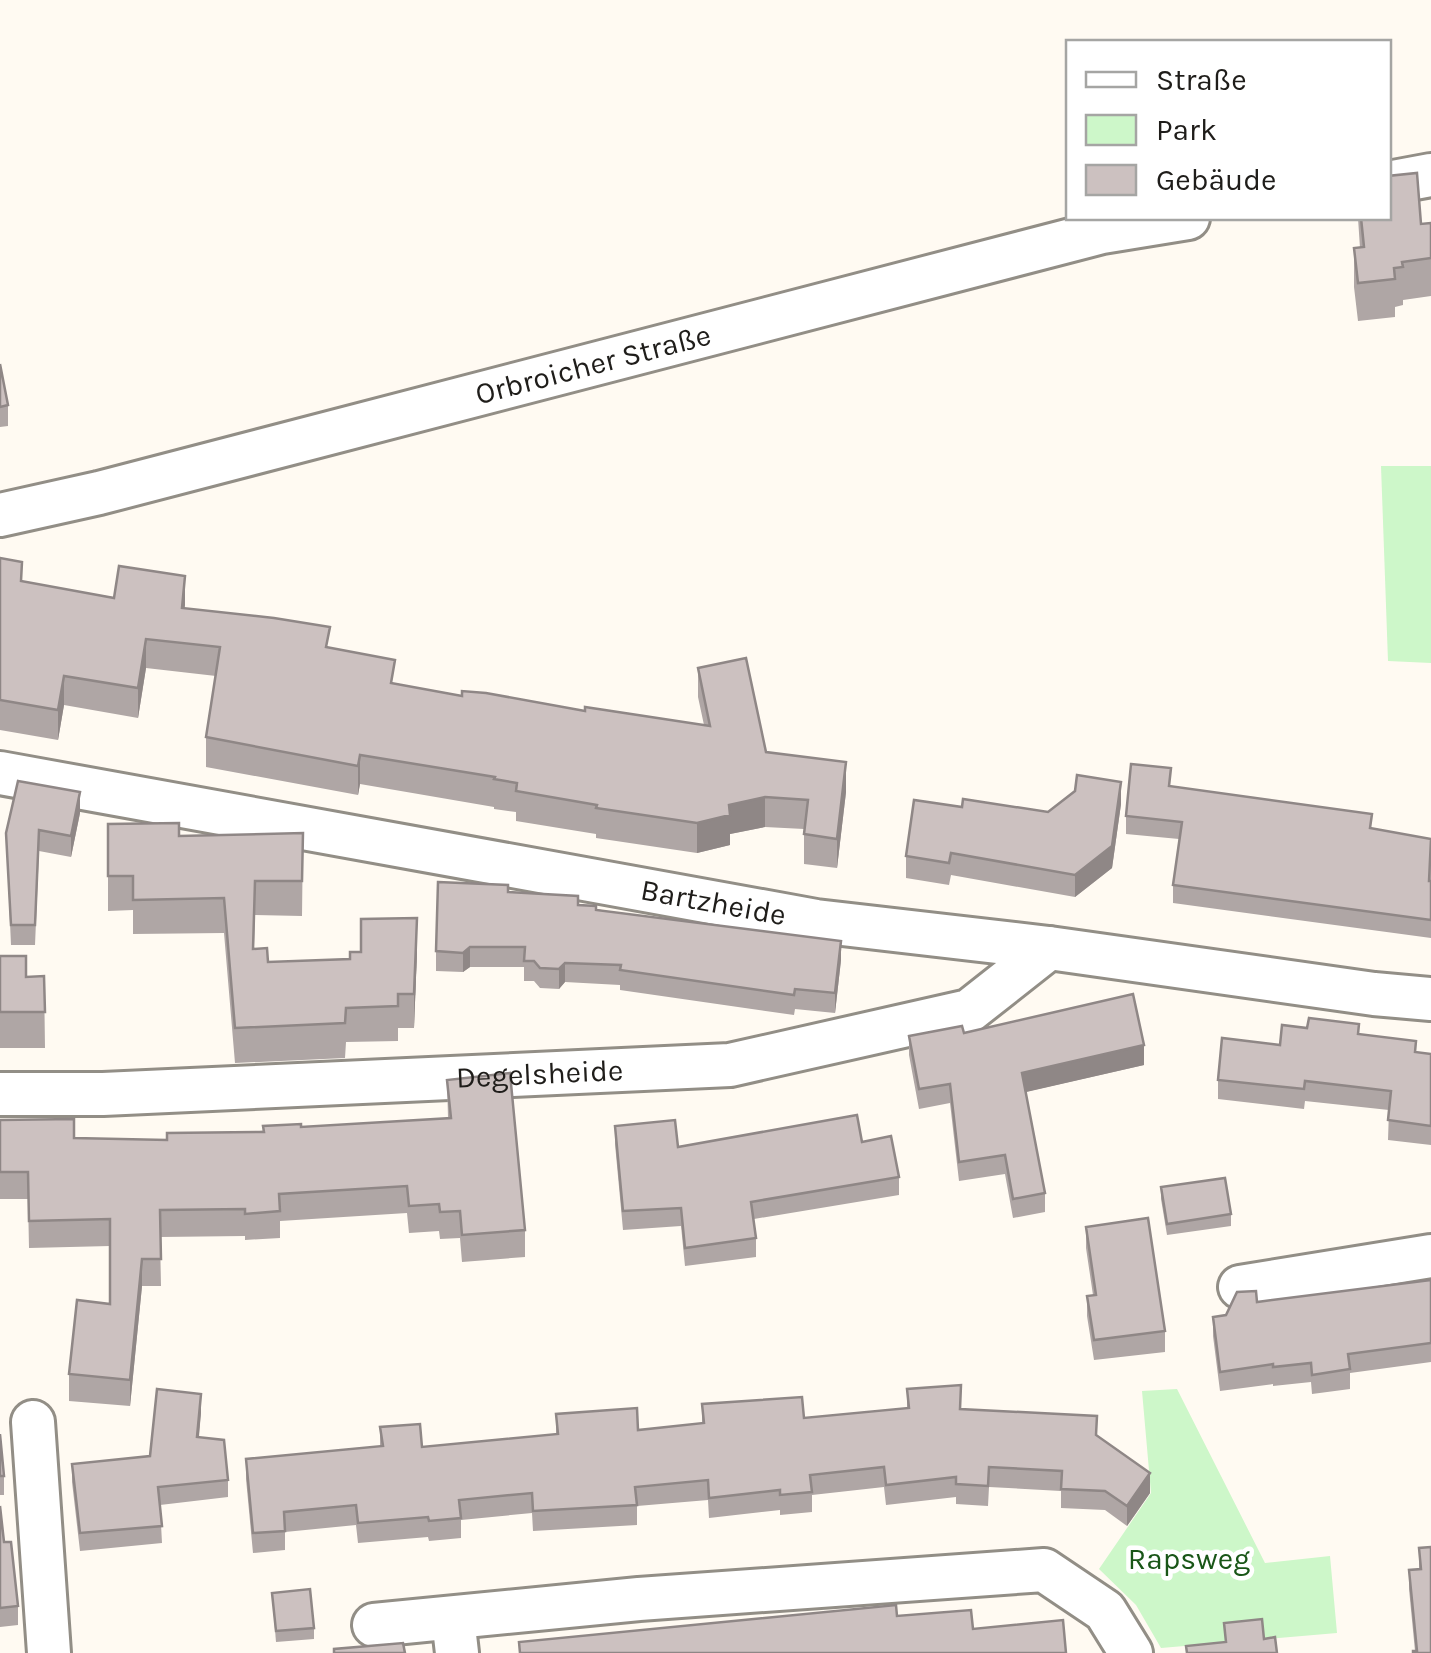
<svg xmlns="http://www.w3.org/2000/svg" width="1431" height="1653" font-family="Karla,sans-serif">
	<rect width="100%" height="100%" fill="#fffaf2"/>
	<!-- green -->
	<g fill="#cdf7c9">
		<polygon points="1381,466 1431,466 1431,663 1388,661"/>
		<polygon points="1177,1389 1265,1563 1330,1556 1337,1633 1161,1648 1136,1605 1099,1569 1151,1493 1142,1391"/>
	</g>
	<g fill="none" stroke-linecap="round" stroke-linejoin="round">
		<defs>
			<g id="minor">
				<polyline points="1388,183 1431,175"/>
				<path id="s1" d="M 0,515 L 99,493 L 1102,232 L 1188,218"/>
				<path id="s2" d="M 0,773 L 816,921 L 1049,948 L 1374,994 L 1431,999"/>
				<path id="s3" d="M 0,1094 L 103,1094 L 730,1065 L 969,1011 L 1049,948"/>
				<polyline points="1240,1287 1431,1256"/>
				<polyline points="33,1422 49,1653"/>
				<polyline points="453,1618 457,1653"/>
				<polyline points="374,1625 639,1599 1044,1570 1105,1611 1131,1653"/>
			</g>
		</defs>
		<!-- minor casing -->
		<use href="#minor" stroke="#928e86" stroke-width="48"/>
		<!-- minor -->
		<use href="#minor" stroke="#fff" stroke-width="42"/>
	</g>
	<!-- wall -->
	<g fill="#afa6a5">
		<polygon points="1358,218 1388,218 1421,224 1431,223 1431,296 1403,300 1403,305 1395,307 1395,317 1358,321 1354,287 1354,248 1360,248"/>
		<polygon points="0,364 8,405 8,426 0,427"/>
		<polygon points="0,558 22,582 185,609 330,648 395,684 462,696 704,725 698,697 698,668 766,752 846,792 837,868 804,864 804,829 765,827 730,834 730,845 697,853 596,838 596,834 516,821 516,812 494,809 494,807 360,784 358,795 206,767 206,737 216,676 146,668 138,718 64,705 58,740 0,730"/>
		<polygon points="1171,787 1372,829 1431,839 1431,938 1173,903 1173,885 1179,839 1126,834 1126,816"/>
		<polygon points="1121,804 1112,868 1075,897 951,875 949,885 906,878 906,856 962,807 1048,812"/>
		<polygon points="80,813 71,857 39,851 35,945 11,945 6,833"/>
		<polygon points="108,824 179,836 303,833 302,916 255,915 254,948 268,962 350,959 417,952 414,1028 398,1028 398,1041 346,1042 345,1058 235,1063 224,933 133,934 133,910 108,911"/>
		<polygon points="508,892 578,905 841,960 835,1013 795,1009 794,1015 620,990 620,985 565,982 559,989 540,988 534,981 524,981 524,967 470,967 463,972 436,971 436,951"/>
		<polygon points="0,956 26,977 44,976 45,1048 0,1048"/>
		<polygon points="964,1033 1144,1065 1025,1092 1045,1193 1045,1212 1013,1218 1005,1174 959,1181 950,1103 919,1109 909,1055 909,1036"/>
		<polygon points="1359,1034 1416,1052 1431,1054 1431,1145 1388,1140 1389,1110 1305,1101 1304,1109 1218,1099 1218,1080 1280,1045"/>
		<polygon points="447,1080 525,1230 525,1257 462,1262 460,1238 440,1239 439,1231 409,1233 407,1213 280,1221 280,1238 245,1240 245,1236 160,1237 161,1286 142,1286 130,1406 69,1401 69,1374 110,1304 110,1246 29,1248 28,1199 0,1199 0,1120 74,1138 167,1140 301,1127 448,1118"/>
		<polygon points="615,1126 678,1147 862,1142 899,1177 899,1195 754,1219 756,1238 756,1257 685,1266 681,1226 623,1230 615,1144"/>
		<polygon points="1161,1187 1231,1214 1231,1226 1167,1235 1161,1199"/>
		<polygon points="1086,1227 1165,1331 1165,1352 1094,1360 1087,1316 1087,1296 1093,1295 1086,1248"/>
		<polygon points="1431,1280 1431,1362 1350,1373 1350,1389 1312,1394 1311,1382 1273,1386 1273,1384 1220,1391 1213,1336 1213,1317 1226,1315 1257,1302"/>
		<polygon points="907,1389 961,1409 1097,1436 1150,1493 1127,1526 1105,1510 1061,1508 1061,1491 989,1487 988,1506 956,1504 956,1497 886,1505 884,1487 812,1495 812,1512 780,1515 780,1510 709,1518 708,1500 637,1506 637,1525 533,1531 532,1513 461,1520 461,1538 429,1541 428,1537 358,1543 356,1525 285,1532 285,1550 253,1553 246,1479 246,1459 380,1446 380,1427 422,1447 556,1434 556,1414 638,1430 702,1423 702,1404 804,1418 907,1408"/>
		<polygon points="201,1412 199,1437 228,1480 228,1497 160,1505 162,1543 80,1551 72,1482 72,1464 150,1456"/>
		<polygon points="0,1434 4,1476 4,1495 0,1495"/>
		<polygon points="0,1506 4,1542 18,1606 18,1625 0,1627"/>
		<polygon points="1419,1548 1431,1653 1415,1651 1409,1589 1409,1570 1419,1569"/>
		<polygon points="272,1593 314,1628 314,1639 276,1642"/>
	</g>
	<!-- shaded-wall -->
	<g fill="#8f8786">
		<polygon points="185,576 185,605 182,638 182,608"/>
		<polygon points="146,639 146,668 138,718 138,688"/>
		<polygon points="64,676 64,705 58,740 58,710"/>
		<polygon points="360,755 360,784 358,795 358,766"/>
		<polygon points="846,762 846,792 837,868 837,839"/>
		<polygon points="1121,782 1121,804 1112,868 1075,897 1075,875"/>
		<polygon points="80,792 80,813 71,857 71,836"/>
		<polygon points="765,797 765,827 730,834 730,845 697,853 697,823 729,805"/>
		<polygon points="417,918 417,952 414,1028 414,994"/>
		<polygon points="841,941 841,960 835,1013 835,993"/>
		<polygon points="470,947 470,967 463,972 463,953"/>
		<polygon points="565,963 565,982 559,989 559,969"/>
		<polygon points="1144,1045 1144,1065 1022,1093 1022,1073"/>
		<polygon points="142,1259 142,1286 130,1406 130,1380"/>
		<polygon points="201,1394 201,1412 197,1455 197,1437"/>
		<polygon points="1150,1473 1150,1493 1127,1526 1127,1506"/>
	</g>
	<!-- building -->
	<g fill="#ccc1c0" stroke="#8f8786" stroke-width="2.5">
		<polygon points="1417,173 1421,224 1431,223 1431,258 1402,262 1403,267 1394,268 1395,279 1358,283 1354,248 1364,247 1361,218 1388,218 1388,176"/>
		<polygon points="0,364 8,405 0,407"/>
		<polygon points="0,558 22,562 21,581 114,598 119,566 185,576 182,608 274,618 330,627 326,647 395,660 391,683 462,696 462,691 486,693 585,711 585,707 710,726 698,668 746,658 766,752 846,762 837,839 804,834 808,800 765,797 729,805 730,815 697,823 596,808 597,805 516,791 517,783 494,779 495,777 360,755 358,766 206,737 220,647 146,639 138,688 64,676 58,710 0,700"/>
		<polygon points="1131,764 1171,768 1169,786 1372,814 1370,828 1431,839 1429,881 1431,881 1431,920 1173,885 1182,822 1126,816"/>
		<polygon points="1077,775 1121,782 1112,846 1075,875 951,853 949,863 906,856 914,800 962,807 963,799 1048,812 1075,791"/>
		<polygon points="18,781 80,792 71,836 39,830 35,925 11,925 6,833"/>
		<polygon points="179,823 179,836 303,833 302,881 255,881 253,949 267,948 268,962 350,959 350,952 361,952 361,919 417,918 414,994 398,994 398,1006 346,1008 345,1023 235,1028 224,898 133,900 133,876 108,876 108,824"/>
		<polygon points="438,882 508,885 508,892 578,896 578,905 596,906 596,910 841,941 835,993 795,989 794,995 620,970 621,965 565,963 559,969 540,968 534,961 524,961 525,947 470,947 463,953 436,951"/>
		<polygon points="0,956 26,956 26,977 44,976 45,1012 0,1012"/>
		<polygon points="1133,994 1144,1045 1022,1073 1045,1193 1013,1199 1005,1155 959,1162 950,1084 919,1089 909,1036 962,1026 964,1033"/>
		<polygon points="1309,1018 1359,1024 1358,1034 1416,1041 1415,1052 1431,1054 1431,1126 1388,1120 1391,1091 1305,1081 1304,1089 1218,1080 1222,1038 1280,1045 1282,1025 1307,1028"/>
		<polygon points="510,1073 525,1230 462,1235 460,1211 440,1212 439,1204 409,1206 407,1186 279,1194 280,1211 245,1214 245,1209 160,1210 161,1259 142,1259 130,1380 69,1374 77,1300 110,1304 110,1219 29,1221 28,1172 0,1172 0,1120 74,1119 74,1138 167,1140 167,1133 264,1132 263,1126 301,1124 301,1127 451,1118 447,1080"/>
		<polygon points="857,1115 862,1142 891,1136 899,1177 751,1202 756,1238 685,1248 681,1208 623,1211 615,1126 675,1120 678,1147"/>
		<polygon points="1225,1178 1231,1214 1167,1224 1161,1187"/>
		<polygon points="1148,1218 1165,1331 1094,1340 1087,1296 1096,1295 1086,1227"/>
		<polygon points="1431,1280 1431,1343 1348,1354 1350,1369 1312,1375 1311,1363 1273,1367 1273,1364 1220,1372 1213,1317 1226,1315 1237,1292 1256,1291 1257,1302"/>
		<polygon points="961,1385 960,1409 1097,1416 1096,1435 1150,1473 1127,1506 1105,1491 1061,1489 1062,1471 989,1467 988,1486 956,1484 956,1477 886,1485 884,1467 810,1475 812,1492 780,1495 780,1490 709,1498 708,1480 635,1487 637,1505 533,1511 532,1493 459,1500 461,1518 429,1521 428,1517 358,1523 356,1505 284,1512 285,1531 253,1533 246,1459 383,1446 380,1427 420,1424 422,1447 558,1434 556,1414 637,1408 638,1430 704,1423 702,1404 802,1397 804,1418 909,1408 907,1389"/>
		<polygon points="157,1389 201,1394 197,1437 224,1440 228,1480 158,1487 162,1526 80,1533 72,1464 150,1456"/>
		<polygon points="0,1434 4,1476 0,1476"/>
		<polygon points="0,1506 4,1542 11,1542 18,1606 0,1608"/>
		<polygon points="1431,1547 1431,1653 1413,1653 1413,1651 1417,1651 1409,1570 1421,1569 1419,1548"/>
		<polygon points="310,1589 314,1628 276,1631 272,1593"/>
		<polygon points="896,1605 897,1616 971,1610 973,1629 1063,1620 1066,1653 520,1653 519,1642"/>
		<polygon points="1262,1619 1264,1639 1275,1637 1277,1653 1187,1653 1186,1646 1226,1642 1224,1623"/>
		<polygon points="403,1643 405,1653 334,1653 334,1649"/>
	</g>
	<g text-anchor="middle" stroke-width="9" stroke-linejoin="round" paint-order="stroke">
		<!-- street labels -->
		<g font-size="30" fill="#1f1d1a" stroke="#fff">
			<text dy="10" stroke="none"><textPath href="#s1" startOffset="612">Orbroicher Straße</textPath></text>
			<text dy="10" stroke="none"><textPath href="#s2" startOffset="725">Bartzheide</textPath></text>
			<text dy="10" stroke="none"><textPath href="#s3" startOffset="540">Degelsheide</textPath></text>
		</g>
		<!-- park labels -->
		<g font-size="30" fill="#195617" stroke="#fff">
			<text x="1189" y="1569">Rapsweg</text>
		</g>
	</g>
	<!-- legend -->
	<rect x="1066" y="40" width="325" height="180" fill="#ffffff" stroke="#a5a5a3" stroke-width="2.5"/>
	<rect x="1086" y="72" width="50" height="15" fill="#ffffff" stroke="#a5a5a3" stroke-width="2.5"/>
	<text x="1156" y="90" font-size="30" fill="#1f1d1a">Straße</text>
	<rect x="1086" y="115" width="50" height="30" fill="#cdf7c9" stroke="#a5a5a3" stroke-width="2.5"/>
	<text x="1156" y="140" font-size="30" fill="#1f1d1a">Park</text>
	<rect x="1086" y="165" width="50" height="30" fill="#ccc1c0" stroke="#a5a5a3" stroke-width="2.5"/>
	<text x="1156" y="190" font-size="30" fill="#1f1d1a">Gebäude</text>
</svg>
